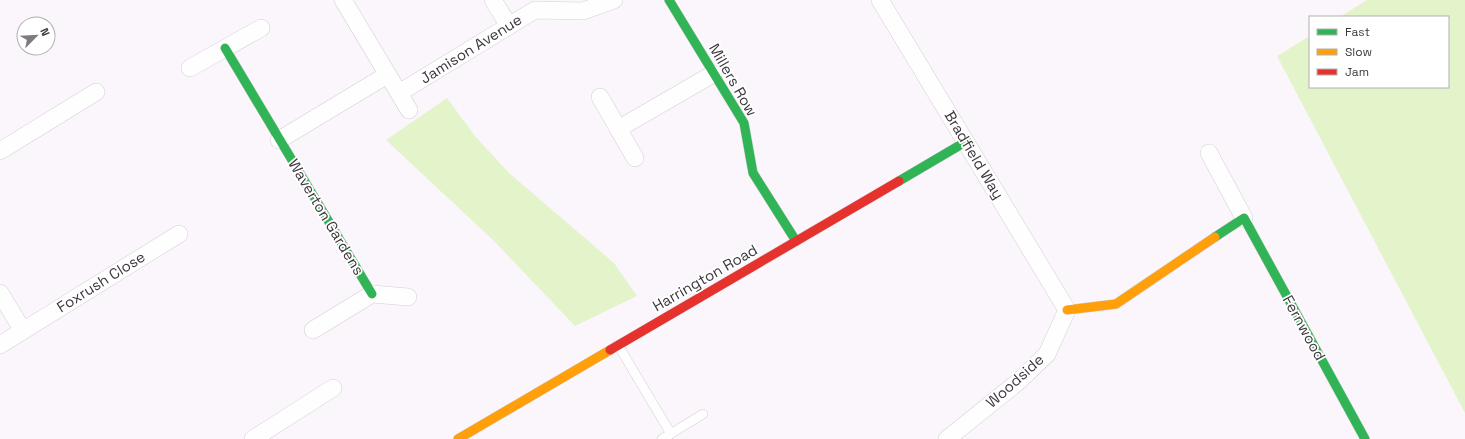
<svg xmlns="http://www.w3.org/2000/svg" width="1465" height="439" font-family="'Space Grotesk',sans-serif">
	<rect width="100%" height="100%" fill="#fbf6fb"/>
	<!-- green -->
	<g fill="#e3f4cb">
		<polygon points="1367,0 1465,0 1465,413 1277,56 1310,36 1310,87 1448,87 1448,17 1340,17"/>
		<polygon points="447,98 475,136 509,173 614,263 637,296 575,326 494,241 386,140"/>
	</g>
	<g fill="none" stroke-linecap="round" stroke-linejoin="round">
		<defs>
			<g id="lane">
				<polyline points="618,345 671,434"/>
				<polyline points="662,439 703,414"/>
			</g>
			<g id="street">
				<polyline points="343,0 409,110"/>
				<polyline points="493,0 509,26"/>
				<polyline points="880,0 1067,310 1047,354 1019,381 947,439"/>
				<polyline points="190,68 261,28"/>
				<polyline points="399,93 535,10 583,11 614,0"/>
				<polyline points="600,97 635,158"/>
				<polyline points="618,129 713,74"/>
				<polyline points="279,140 387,75"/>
				<polyline points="0,151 96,92"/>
				<polyline points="1209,153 1244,218"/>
				<polyline points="0,293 23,331"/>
				<polyline points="313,330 372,294 408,297"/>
				<polyline points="0,345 179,234"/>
				<polyline points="253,439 333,388"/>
			</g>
			<g id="fast">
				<polyline points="669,0 744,123 753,173 796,241"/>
				<polyline points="225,48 372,294"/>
				<polyline points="899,181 967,141"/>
				<polyline points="1215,237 1244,218 1365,439"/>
			</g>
			<g id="slow">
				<polyline points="1067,310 1116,304 1215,237"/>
				<polyline points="458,439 610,350"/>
			</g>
			<polyline id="jam" points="610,350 899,181"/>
		</defs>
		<!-- lane casing -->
		<use href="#lane" stroke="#d4d0d4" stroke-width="10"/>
		<!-- street casing -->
		<use href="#street" stroke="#d4d0d4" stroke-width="18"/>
		<!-- fast casing -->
		<use href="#fast" stroke="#d4d0d4" stroke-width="10"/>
		<!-- slow casing -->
		<use href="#slow" stroke="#d4d0d4" stroke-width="10"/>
		<!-- jam casing -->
		<use href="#jam" stroke="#d4d0d4" stroke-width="10"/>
		<!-- lane -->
		<use href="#lane" stroke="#fefefe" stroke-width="9"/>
		<!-- street -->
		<use href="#street" stroke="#fefefe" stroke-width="17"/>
		<!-- fast -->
		<use href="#fast" stroke="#30b455" stroke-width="9"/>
		<!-- slow -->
		<use href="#slow" stroke="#ff9f0a" stroke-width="9"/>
		<!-- jam -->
		<use href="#jam" stroke="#e5322d" stroke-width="9"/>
	</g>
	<g text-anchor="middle" stroke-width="3.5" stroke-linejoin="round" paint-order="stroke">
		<!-- street labels -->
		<g font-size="15" fill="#3e383e" stroke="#fff">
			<text transform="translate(471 49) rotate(-32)" y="5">Jamison Avenue</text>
			<text transform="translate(733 80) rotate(60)" y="5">Millers Row</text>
			<text transform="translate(974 155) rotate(59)" y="5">Bradfield Way</text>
			<text transform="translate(326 217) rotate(59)" y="5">Waverton Gardens</text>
			<text transform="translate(705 278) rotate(-30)" y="5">Harrington Road</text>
			<text transform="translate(101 282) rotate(-32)" y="5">Foxrush Close</text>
			<text transform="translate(1304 328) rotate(61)" y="5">Fernwood</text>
			<text transform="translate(1015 381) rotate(-42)" y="5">Woodside</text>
		</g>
	</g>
	<!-- legend -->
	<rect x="1309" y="16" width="140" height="72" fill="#ffffff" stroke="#b2afb2"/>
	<rect x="1317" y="29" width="20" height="6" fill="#30b455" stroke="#b2afb2"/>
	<text x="1345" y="36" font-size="12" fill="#3e383e">Fast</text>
	<rect x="1317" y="49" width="20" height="6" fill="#ff9f0a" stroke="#b2afb2"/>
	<text x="1345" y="56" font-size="12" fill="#3e383e">Slow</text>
	<rect x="1317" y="69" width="20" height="6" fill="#e5322d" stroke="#b2afb2"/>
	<text x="1345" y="76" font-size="12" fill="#3e383e">Jam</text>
	<!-- north arrow -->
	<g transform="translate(36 36) rotate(66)"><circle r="19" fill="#ffffff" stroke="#b2afb2"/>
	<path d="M0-3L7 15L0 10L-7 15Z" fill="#807a80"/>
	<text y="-6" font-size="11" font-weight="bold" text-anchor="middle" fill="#3e383e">N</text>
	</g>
</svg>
